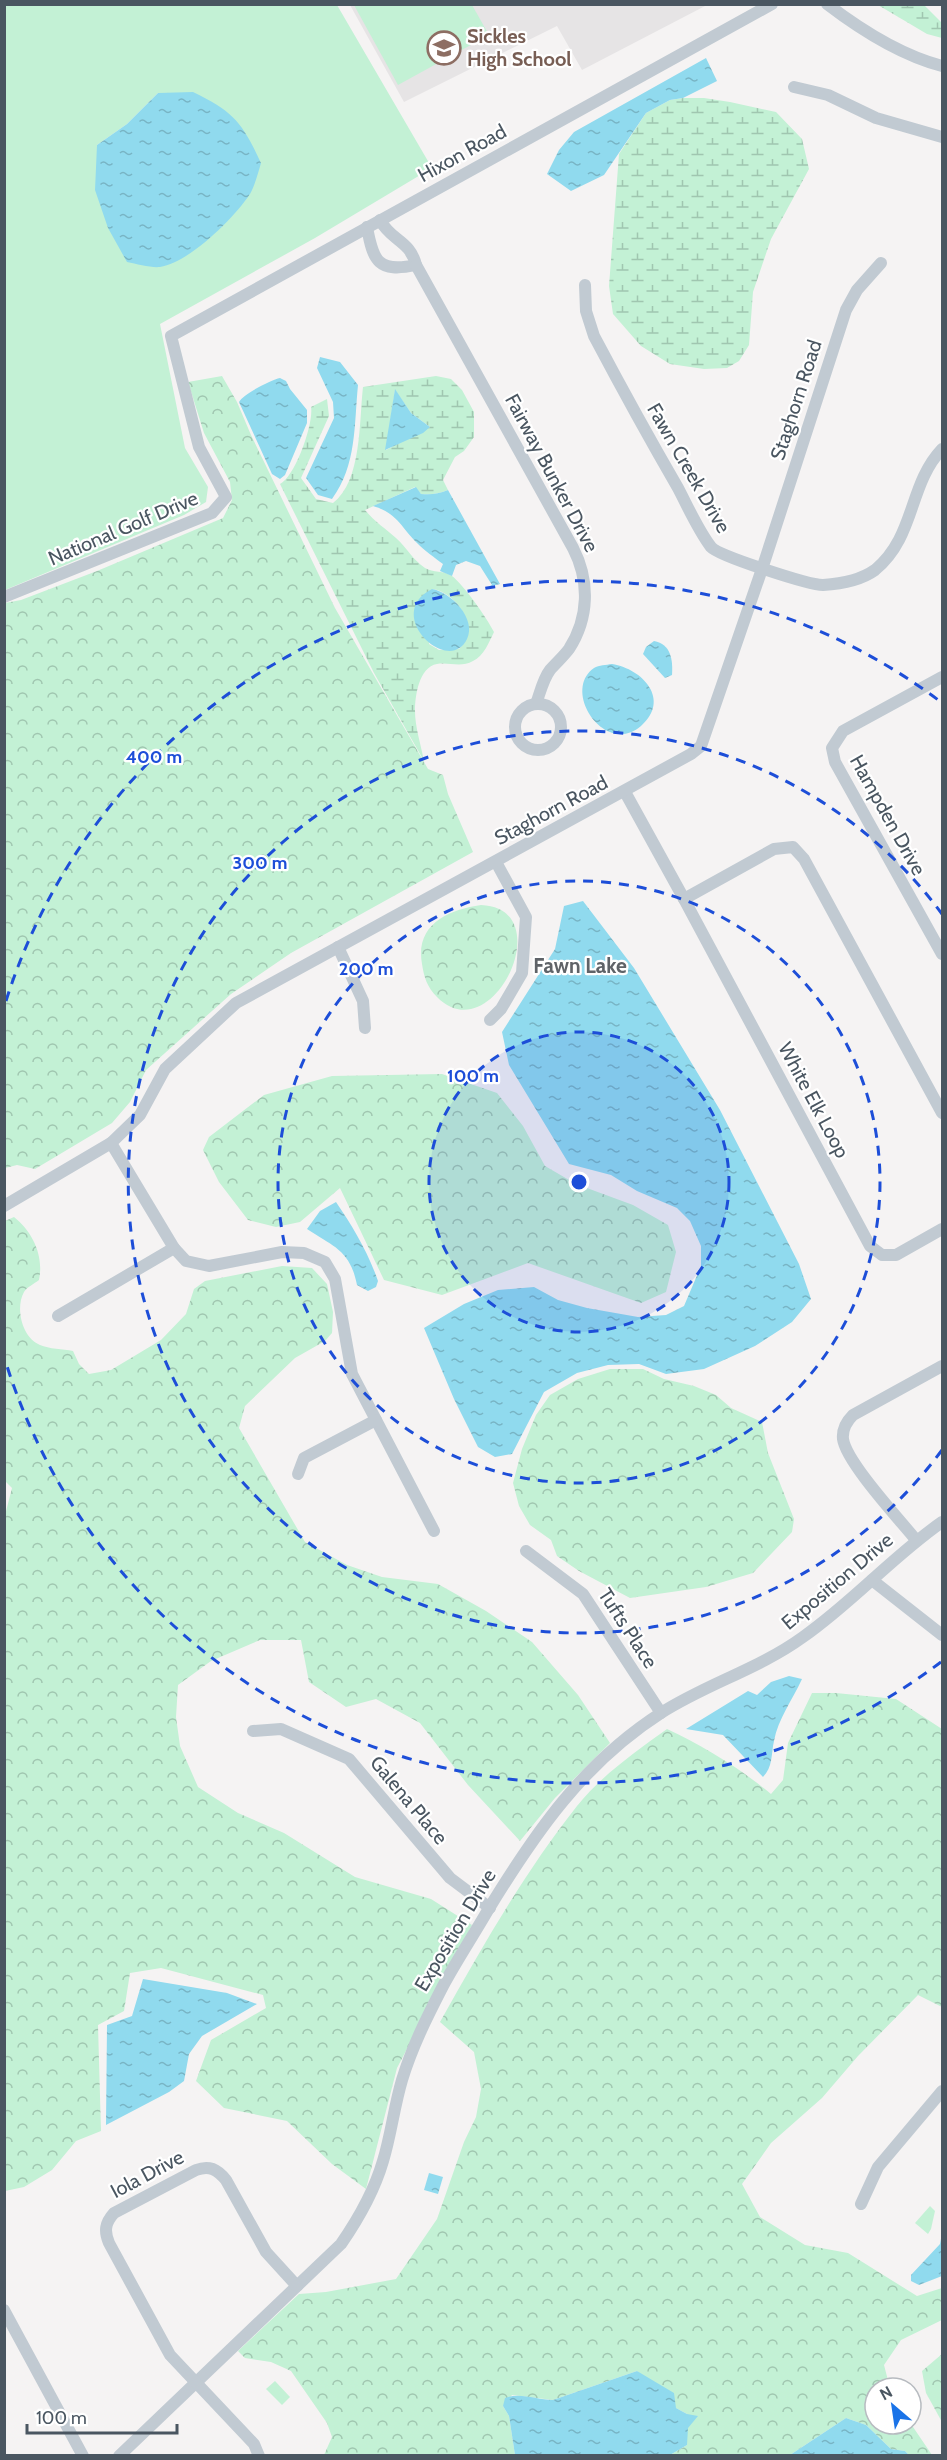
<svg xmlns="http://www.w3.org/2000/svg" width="947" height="2460" font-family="Cabin,sans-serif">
	<defs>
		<pattern id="forest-crowns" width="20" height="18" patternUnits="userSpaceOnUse" patternTransform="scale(1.5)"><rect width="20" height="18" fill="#c3f1d5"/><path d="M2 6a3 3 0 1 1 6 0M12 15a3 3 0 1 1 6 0" fill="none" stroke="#a0c6b0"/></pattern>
		<pattern id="wetland-marsh" width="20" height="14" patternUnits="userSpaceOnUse" patternTransform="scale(1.5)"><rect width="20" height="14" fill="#c3f1d5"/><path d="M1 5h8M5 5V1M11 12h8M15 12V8" fill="none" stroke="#a0c6b0"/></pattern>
		<pattern id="water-ripples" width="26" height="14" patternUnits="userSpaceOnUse" patternTransform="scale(1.5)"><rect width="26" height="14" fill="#90daee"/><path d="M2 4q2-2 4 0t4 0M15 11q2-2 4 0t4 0" fill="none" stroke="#78b4c4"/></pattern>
	</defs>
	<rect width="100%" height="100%" fill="#f5f3f3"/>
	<!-- education -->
	<polygon fill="#e6e4e5" points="350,5 707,5 582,70 557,26 404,102"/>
	<!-- green -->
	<g fill="#c3f1d5" fill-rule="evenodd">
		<path d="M 5,5 L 337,5 L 432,168 L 315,238 L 160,324 L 185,448 L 208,487 L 206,502 L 184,515 L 5,590 ZM 158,93 L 159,267 L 97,152 L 97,145 L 127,124 Z"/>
		<polygon points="354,5 472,5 489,35 398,85"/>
		<polygon points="930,2206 935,2211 931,2229 928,2234 915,2223"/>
		<polygon points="275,2381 290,2397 282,2405 266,2389"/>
	</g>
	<!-- forest -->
	<g fill="url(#forest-crowns)">
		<polygon points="222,376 237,402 251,435 335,608 428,769 443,775 448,794 473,852 291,953 231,994 146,1070 130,1102 112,1123 35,1169 17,1165 5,1168 5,603 21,600 97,571 223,518 232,500 230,482 204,433 188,382"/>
		<path d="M 481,905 C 561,908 492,1053 437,997 C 427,987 424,977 422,964 C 415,925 447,910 481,905 Z"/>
		<polygon points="442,1074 497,1093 523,1126 545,1166 576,1184 633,1205 668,1225 676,1252 666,1292 641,1303 528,1263 442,1295 384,1280 340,1188 300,1222 276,1227 248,1220 219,1182 203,1150 209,1137 264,1095 332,1076"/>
		<path d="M 14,1217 C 33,1232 44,1256 39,1280 C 34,1284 27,1287 24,1292 C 15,1308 22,1338 40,1345 C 49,1349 63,1349 73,1351 L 79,1364 L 89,1374 L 111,1370 L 161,1340 L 186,1314 L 194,1289 L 205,1281 L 282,1266 L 312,1268 L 327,1284 L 333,1312 L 332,1333 L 325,1341 L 295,1358 L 245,1406 L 239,1428 L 305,1542 L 347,1565 L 382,1577 L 438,1584 L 486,1611 L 532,1642 L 578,1695 L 610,1743 L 555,1798 L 520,1841 L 468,1785 L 420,1723 L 376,1699 L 346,1707 L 309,1682 L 301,1640 L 260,1640 L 211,1661 L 178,1685 L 176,1717 L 180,1746 L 198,1787 L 238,1813 L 284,1833 L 355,1877 L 431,1899 L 472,1925 L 397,2068 L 366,2189 L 332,2164 L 287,2121 L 224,2108 L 196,2081 L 211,2040 L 266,2008 L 263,1995 L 161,1968 L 130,1973 L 124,2011 L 98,2025 L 101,2131 L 76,2141 L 52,2170 L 24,2187 L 5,2191 L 4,1519 L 12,1488 L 4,1480 L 5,1221 Z"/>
		<polygon points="610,1369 643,1369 664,1379 694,1386 716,1395 731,1408 762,1422 768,1453 794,1519 792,1532 753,1573 706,1587 630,1598 579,1571 557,1556 551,1540 530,1525 519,1506 513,1483 522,1449 536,1415 550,1395 578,1379"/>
		<path d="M 812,1693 L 836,1693 L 896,1699 L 942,1729 L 942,2007 L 918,1995 L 858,2056 L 822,2098 L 771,2143 L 742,2184 L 760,2217 L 805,2245 L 848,2253 L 917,2296 L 942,2288 L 942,2320 L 901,2340 L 884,2365 L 890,2388 L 875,2388 L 875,2424 L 911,2424 L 932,2455 L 909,2455 L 905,2451 L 891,2449 L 866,2425 L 846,2418 L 790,2455 L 670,2455 L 687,2445 L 687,2414 L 676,2408 L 637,2371 L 553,2400 L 512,2395 L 503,2406 L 509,2416 L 515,2455 L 324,2455 L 332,2437 L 327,2423 L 291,2371 L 271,2362 L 245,2358 L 238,2351 L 299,2294 L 326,2292 L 396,2279 L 437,2219 L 464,2142 L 476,2117 L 481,2089 L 474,2052 L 440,2022 C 481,1949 524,1873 577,1806 C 601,1776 635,1752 667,1729 C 705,1747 738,1767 771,1794 L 783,1780 L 788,1743 Z"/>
		<polygon points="942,2354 942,2422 926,2393 922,2371"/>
	</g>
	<!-- wetland -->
	<g fill="url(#wetland-marsh)" fill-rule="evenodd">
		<polygon points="878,5 924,5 942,23 942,38 927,34"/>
		<polygon points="683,98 704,98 730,102 776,112 802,139 809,169 771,239 753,292 749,345 739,361 727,368 704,369 670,364 641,346 613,314 609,286 619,154 646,113 670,100"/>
		<path d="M 436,376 L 451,379 L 462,390 L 474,412 L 474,437 L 464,451 L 455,457 L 443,480 L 448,490 C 438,494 431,495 421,494 L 415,487 L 365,510 C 375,522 386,529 396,538 C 407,548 413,560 425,568 C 433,573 444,570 452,576 C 463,584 487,618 494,632 C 489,642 484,656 473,661 C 461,668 449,662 437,664 C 419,667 415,696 415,711 C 415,727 421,745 424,761 L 374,673 L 280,484 C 295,477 314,423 311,407 L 327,399 L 329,416 L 301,478 L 316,499 L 333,503 C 362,481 359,421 363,387 ZM 395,390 L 411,413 L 430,427 L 386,450 ZM 432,589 C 457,592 481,629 459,649 L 439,650 L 429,644 Z"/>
	</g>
	<!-- water -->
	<g fill="url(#water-ripples)">
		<polygon points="706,58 717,81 683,98 670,100 646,113 604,175 571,191 547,174 559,150 574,132"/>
		<path d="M 193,92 C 234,112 242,122 261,163 C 258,173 255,185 250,194 C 234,218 190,262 160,267 C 151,268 137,264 127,262 L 108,228 L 95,190 L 97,145 L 127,124 L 158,93 Z"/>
		<path d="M 320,357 L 340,362 L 358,385 C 354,425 357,465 332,499 L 318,495 L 306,478 L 334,418 L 333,402 L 317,368 Z"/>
		<path d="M 280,378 L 286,381 L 290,389 L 307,410 L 307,423 L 285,475 L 280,479 L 272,474 L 239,402 C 243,394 271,380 280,378 Z"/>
		<polygon points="395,389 411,413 430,427 423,433 385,450"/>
		<path d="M 416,487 L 421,494 C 431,495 438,494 448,490 L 500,584 L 488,587 L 492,585 L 480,566 L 466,561 L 456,565 L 452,576 L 440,571 L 443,564 C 435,558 424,550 417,543 C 401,527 397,513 373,506 Z"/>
		<path d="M 432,589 C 451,592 477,619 467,639 C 449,677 382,614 432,589 Z"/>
		<path d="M 654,641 C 671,644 673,660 672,675 L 665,678 L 643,654 L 646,647 Z"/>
		<path d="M 612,664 C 643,669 671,700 641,726 C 605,757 561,691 594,668 C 599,665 606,665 612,664 Z"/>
		<polygon points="583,901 634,968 720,1110 799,1264 811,1299 792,1322 755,1346 704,1369 666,1374 639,1364 608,1365 577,1373 544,1392 512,1454 495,1457 478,1447 454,1399 424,1328 464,1304 498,1290 534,1287 558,1300 587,1308 638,1317 666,1315 684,1306 701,1266 701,1246 690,1221 677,1208 637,1191 611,1175 569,1164 509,1065 502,1032 555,949 564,906"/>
		<path d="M 336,1202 C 353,1227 368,1252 378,1281 L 376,1287 L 368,1291 L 357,1285 C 350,1250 334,1247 307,1229 L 320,1211 Z"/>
		<path d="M 789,1676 L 802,1679 C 793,1699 778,1719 774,1741 C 771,1754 773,1767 763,1777 L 723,1735 L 686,1729 L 748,1691 L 757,1695 L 771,1682 Z"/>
		<polygon points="143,1979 227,1993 257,2004 202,2036 189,2054 184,2081 169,2092 106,2125 107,2025 132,2016"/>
		<polygon points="429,2173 443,2177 438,2194 424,2190"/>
		<polygon points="942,2233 942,2276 919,2285 911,2281 911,2275 940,2244"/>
		<path d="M 637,2371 L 674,2393 L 676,2408 L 687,2414 L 698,2416 L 688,2428 L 687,2445 L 670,2455 L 515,2455 L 509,2416 L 503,2406 L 505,2398 C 520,2392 537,2400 553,2400 Z"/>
		<polygon points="846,2418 866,2425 891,2449 905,2451 909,2455 790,2455"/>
	</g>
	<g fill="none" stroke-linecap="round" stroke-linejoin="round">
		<!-- street -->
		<g stroke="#c1cad2" stroke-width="12">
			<path d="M 827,4 C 861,30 900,55 942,66"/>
			<polyline points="794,87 828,95 876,118 942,137"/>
			<path d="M 367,227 C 373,261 378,273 416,265 C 410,240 391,241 380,220"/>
			<path d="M 416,265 L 573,548 C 590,581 589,618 569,649 C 563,657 556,663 550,670 C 543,679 540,693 536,704"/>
			<path d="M 585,285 L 586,311 L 594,336 C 621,387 649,438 678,488 C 688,507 698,530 711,547 C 719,556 809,585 823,585 C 839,584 861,580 875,570 C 916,536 908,485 942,449"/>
			<polyline points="4,597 212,513 226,497 199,447 171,336 772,4"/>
			<polyline points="942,677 843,731 832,748 835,762 942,954"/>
			<circle cx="538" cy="727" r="23"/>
			<polyline points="625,792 684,899"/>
			<polyline points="338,947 363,1001 365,1028"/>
			<polyline points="490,1020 501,1009 522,973 526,917 496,862"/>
			<polyline points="942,1113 804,859 793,847 774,849 684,899 870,1246 882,1255 896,1255 942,1229"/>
			<polyline points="111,1143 174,1248 186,1261 209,1266 282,1252 304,1253 325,1262 335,1279 352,1374 434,1531"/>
			<polyline points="4,1206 111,1143 140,1115 165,1069 236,1003 691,754 701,746 762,569 846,310 857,290 881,263"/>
			<polyline points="58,1316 174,1248"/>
			<polyline points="298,1474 304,1458 376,1420"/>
			<path d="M 916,1540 C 900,1520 846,1462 843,1439 C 842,1429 846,1422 853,1415 L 942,1366"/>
			<polyline points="526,1551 583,1594 661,1713"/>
			<polyline points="872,1580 942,1635"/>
			<polyline points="253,1731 281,1729 349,1759 450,1878 490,1908"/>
			<polyline points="861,2204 878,2167 942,2091"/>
			<polyline points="4,2310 83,2456"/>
			<path d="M 119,2456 L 341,2244 C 359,2218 374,2192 383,2161 C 391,2135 394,2107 402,2080 C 412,2047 427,2017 443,1986 C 457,1960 473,1936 488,1910 C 535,1833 583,1763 661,1713 C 706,1684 759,1669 803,1637 C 853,1602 893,1556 942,1522"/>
			<path d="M 259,2456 L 254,2444 L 170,2355 L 109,2243 C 104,2231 105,2223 114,2213 L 196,2170 C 209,2165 217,2169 226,2180 L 266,2252 L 297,2286"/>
		</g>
	</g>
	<!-- distance rings -->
	<circle cx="579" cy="1182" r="150" fill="#1d4ed8" fill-opacity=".12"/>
	<g fill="none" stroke="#1d4ed8" stroke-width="3" stroke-dasharray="10 8">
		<circle cx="579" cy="1182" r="150"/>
		<circle cx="579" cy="1182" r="301"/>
		<path d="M942 1450A451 451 0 1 1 942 914"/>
		<path d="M941 1662A601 601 0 0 1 6 1363M6 1001A601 601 0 0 1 941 702"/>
	</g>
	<!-- icons -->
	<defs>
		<symbol id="school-ring" viewBox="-11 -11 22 22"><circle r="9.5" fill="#fff" stroke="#8d6e63" stroke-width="1.5"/><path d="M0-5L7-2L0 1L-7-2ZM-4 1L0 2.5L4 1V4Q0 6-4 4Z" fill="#8d6e63"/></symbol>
	</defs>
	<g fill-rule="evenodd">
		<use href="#school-ring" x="425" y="29" width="38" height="38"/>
	</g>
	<g text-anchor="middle" stroke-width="4.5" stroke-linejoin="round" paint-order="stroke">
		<!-- education labels -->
		<g font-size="20" font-weight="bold" fill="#785e54" stroke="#fff" text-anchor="start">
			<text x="467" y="43">Sickles<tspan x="467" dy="23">High School</tspan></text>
		</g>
		<!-- street labels -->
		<g font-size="20" fill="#4a5661" stroke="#fff">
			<text transform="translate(462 153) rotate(-29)" y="7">Hixon Road</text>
			<text transform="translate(796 400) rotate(-72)" y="7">Staghorn Road</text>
			<text transform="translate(689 468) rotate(60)" y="7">Fawn Creek Drive</text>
			<text transform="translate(552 473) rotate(62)" y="7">Fairway Bunker Drive</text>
			<text transform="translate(123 528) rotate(-23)" y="7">National Golf Drive</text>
			<text transform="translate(551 810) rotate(-28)" y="7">Staghorn Road</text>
			<text transform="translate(888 815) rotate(61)" y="7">Hampden Drive</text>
			<text transform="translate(814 1100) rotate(62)" y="7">White Elk Loop</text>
			<text transform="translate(837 1581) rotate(-40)" y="7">Exposition Drive</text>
			<text transform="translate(628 1628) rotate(57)" y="7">Tufts Place</text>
			<text transform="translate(409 1800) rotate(50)" y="7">Galena Place</text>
			<text transform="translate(455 1930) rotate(-59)" y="7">Exposition Drive</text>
			<text transform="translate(147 2174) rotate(-28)" y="7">Iola Drive</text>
		</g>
		<!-- neighbourhood labels -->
		<g font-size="21" font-weight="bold" fill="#5f6368" stroke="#fff">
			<text x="580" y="973">Fawn Lake</text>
		</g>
	</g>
	<circle cx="579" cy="1182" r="9" fill="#1d4ed8" stroke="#fff" stroke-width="3"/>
	<g font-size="18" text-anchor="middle" font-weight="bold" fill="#1d4ed8" stroke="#fff" stroke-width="4.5" stroke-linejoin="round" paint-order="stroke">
		<text x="154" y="763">400 m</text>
		<text x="260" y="869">300 m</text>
		<text x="366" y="975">200 m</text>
		<text x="473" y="1082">100 m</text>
	</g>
	<!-- border -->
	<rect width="947" height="2460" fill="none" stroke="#4a5661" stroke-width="12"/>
	<!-- north arrow -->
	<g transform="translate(893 2406) rotate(331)"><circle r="28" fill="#ffffff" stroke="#b7bbc0" stroke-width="1.5"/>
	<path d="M0-4.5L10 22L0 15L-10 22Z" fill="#1a73e8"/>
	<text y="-9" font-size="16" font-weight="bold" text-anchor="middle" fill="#4a5661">N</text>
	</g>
	<!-- scale -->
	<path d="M27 2424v9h150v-9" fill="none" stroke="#4a5661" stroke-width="3"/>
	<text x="36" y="2424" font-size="18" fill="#4a5661" stroke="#ffffff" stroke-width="4.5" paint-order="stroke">100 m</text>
</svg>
